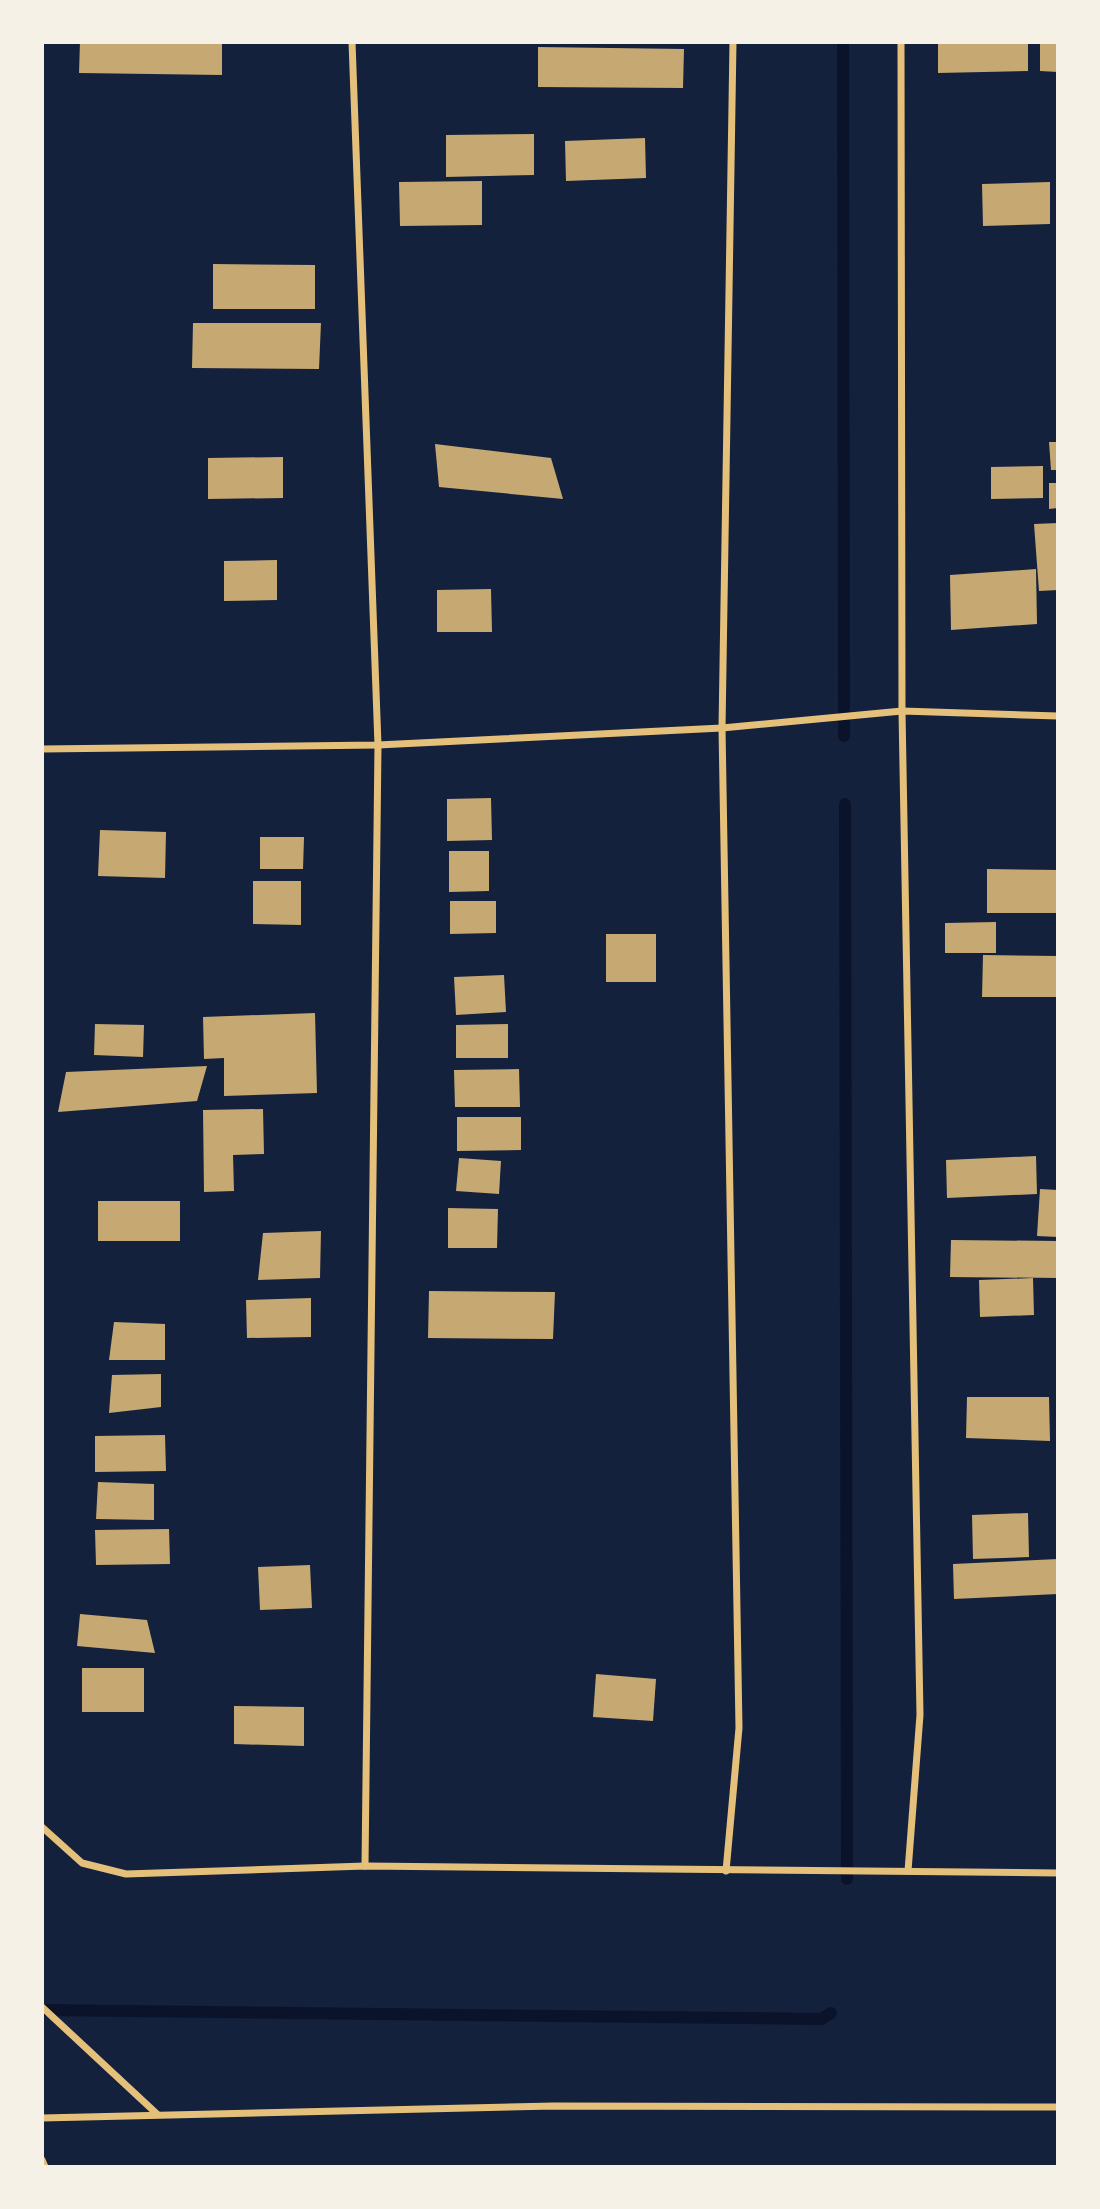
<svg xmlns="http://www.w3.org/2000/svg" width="1100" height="2209" font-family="'Sofia Sans Condensed',sans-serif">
	<rect width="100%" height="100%" fill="#14213d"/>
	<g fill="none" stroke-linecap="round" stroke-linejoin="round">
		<!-- stream -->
		<g stroke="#0b132b" stroke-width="12">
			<polyline points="843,42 844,736"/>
			<polyline points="845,804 847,1879"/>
			<polyline points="42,2010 821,2019 831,2013"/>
		</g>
	</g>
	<!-- building -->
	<g fill="#c6a872">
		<polygon points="80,42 222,42 222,75 79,73"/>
		<polygon points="938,42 1028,42 1028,71 938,73"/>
		<polygon points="1040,42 1058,43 1058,72 1040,71"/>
		<polygon points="538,47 684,49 683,88 538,87"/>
		<polygon points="534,134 534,175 446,177 446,135"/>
		<polygon points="645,138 646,178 566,181 565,141"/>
		<polygon points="482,181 482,225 400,226 399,182"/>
		<polygon points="1050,182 1050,224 983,226 982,184"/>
		<polygon points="213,264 315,265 315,309 213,309"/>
		<polygon points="193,323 321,323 319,369 192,368"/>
		<polygon points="1049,442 1058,442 1058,470 1051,470"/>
		<polygon points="435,444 551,458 563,499 439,487"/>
		<polygon points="283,457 283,498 208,499 208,458"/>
		<polygon points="1043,466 1043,498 991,499 991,467"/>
		<polygon points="1049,483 1058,483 1058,508 1049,509"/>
		<polygon points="1058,523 1058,590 1039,591 1034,524"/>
		<polygon points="277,560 277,600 224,601 224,561"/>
		<polygon points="1036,569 1037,624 951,630 950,575"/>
		<polygon points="491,589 492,632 437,632 437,590"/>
		<polygon points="491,798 492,840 447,841 447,799"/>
		<polygon points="100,830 166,832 165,878 98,876"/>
		<polygon points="260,837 304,837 303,869 260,869"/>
		<polygon points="449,851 489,851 489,891 449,892"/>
		<polygon points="987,869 1058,870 1058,913 987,913"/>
		<polygon points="253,881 301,881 301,925 253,924"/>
		<polygon points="450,901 496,901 496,933 450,934"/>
		<polygon points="996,922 996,953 945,953 945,923"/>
		<rect x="606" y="934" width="50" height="48"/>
		<polygon points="983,955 1058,956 1058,997 982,997"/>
		<polygon points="504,975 506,1012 456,1015 454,977"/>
		<polygon points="315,1013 317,1093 224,1096 224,1058 204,1059 203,1017"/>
		<polygon points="95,1024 144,1025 143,1057 94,1055"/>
		<polygon points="508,1024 508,1058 456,1058 456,1025"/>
		<polygon points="207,1066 197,1101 58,1112 66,1072"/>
		<polygon points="519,1069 520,1107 455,1107 454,1070"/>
		<polygon points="263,1109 264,1154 233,1155 234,1191 204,1192 203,1110"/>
		<polygon points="457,1117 521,1117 521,1150 457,1151"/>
		<polygon points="1036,1156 1037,1194 947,1198 946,1160"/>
		<polygon points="459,1158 501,1161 499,1194 456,1191"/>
		<polygon points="1040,1189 1058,1190 1058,1237 1037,1236"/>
		<rect x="98" y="1201" width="82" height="40"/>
		<polygon points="448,1208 498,1209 497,1248 448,1248"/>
		<polygon points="321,1231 320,1278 258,1280 263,1233"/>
		<polygon points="951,1240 1058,1241 1058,1278 950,1277"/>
		<polygon points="1033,1278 1034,1315 980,1317 979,1280"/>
		<polygon points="429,1291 555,1292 553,1339 428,1338"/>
		<polygon points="311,1298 311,1337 247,1338 246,1300"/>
		<polygon points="114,1322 165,1324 165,1360 109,1360"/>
		<polygon points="161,1374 161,1407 109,1413 112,1375"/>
		<polygon points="967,1397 1049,1397 1050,1441 966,1438"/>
		<polygon points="165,1435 166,1471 95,1472 95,1436"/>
		<polygon points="98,1482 154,1484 154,1520 96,1519"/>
		<polygon points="1028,1513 1029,1557 973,1559 972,1515"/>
		<polygon points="169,1529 170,1564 96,1565 95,1530"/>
		<polygon points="1058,1559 1058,1594 954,1599 953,1564"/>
		<polygon points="310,1565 312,1608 260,1610 258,1567"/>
		<polygon points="80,1614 147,1620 155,1653 77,1646"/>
		<rect x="82" y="1668" width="62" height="44"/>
		<polygon points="596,1674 656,1679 653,1721 593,1717"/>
		<polygon points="234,1706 304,1707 304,1746 234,1744"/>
	</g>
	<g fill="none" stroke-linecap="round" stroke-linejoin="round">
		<!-- minor -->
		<g stroke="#e5c07b" stroke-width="7">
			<polyline points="352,42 378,745 365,1866"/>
			<polyline points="901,42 902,711 920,1715 908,1871"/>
			<polyline points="42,749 378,745 722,728 902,711 1058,716"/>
			<polyline points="42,1827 82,1863 126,1874 365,1866 1058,1873"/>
			<polyline points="726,1871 739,1728 722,728 733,42"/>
			<polyline points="42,2007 157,2114"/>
			<polyline points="42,2118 554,2106 1058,2107"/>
			<polyline points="42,2160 45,2167"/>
		</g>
	</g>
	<!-- border -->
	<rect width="1100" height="2209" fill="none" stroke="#f6f1e7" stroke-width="88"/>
</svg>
